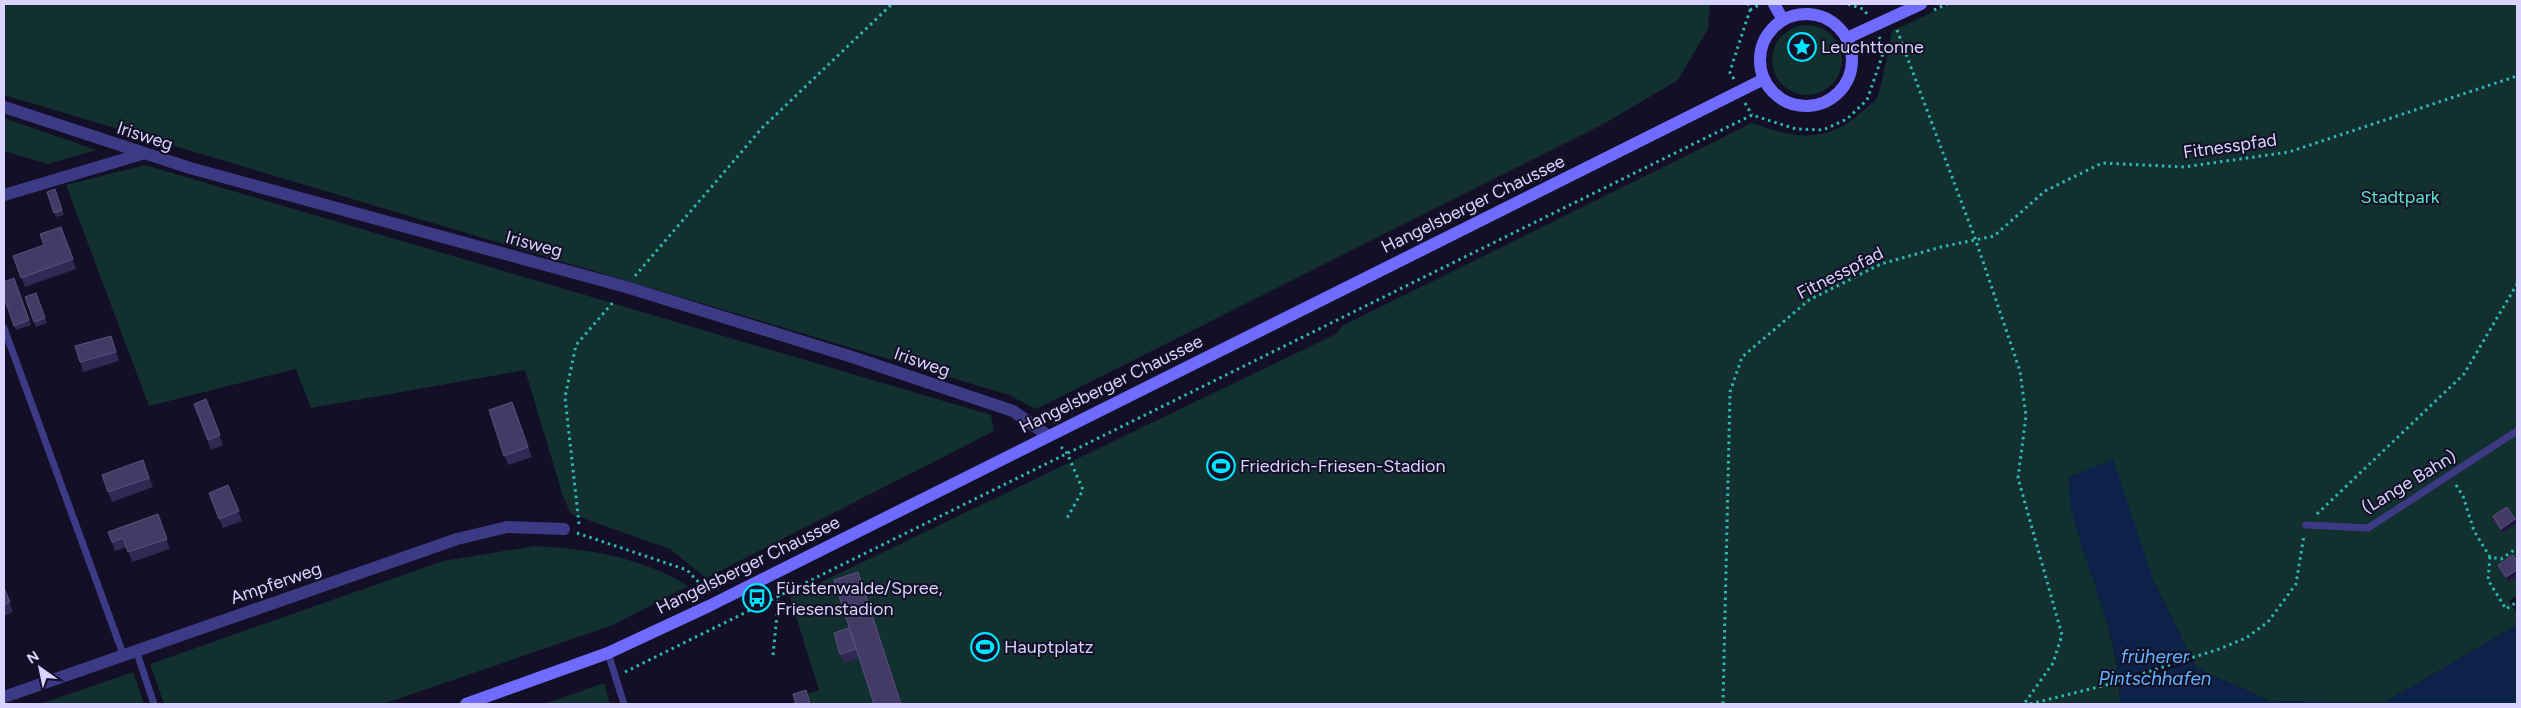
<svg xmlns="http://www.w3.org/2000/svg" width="2521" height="708" font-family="Figtree,sans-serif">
	<rect width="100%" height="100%" fill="#130f26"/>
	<!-- green -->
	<g fill="#12302f">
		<polygon points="4,4 1710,4 1708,29 1678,80 1607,122 1036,409 1009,395 4,95"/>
		<path d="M 1950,4 L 2517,4 L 2517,595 L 2509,601 L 2517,613 L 2517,625 L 2384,703 L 2270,701 L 2196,668 L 2154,582 L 2069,477 C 2069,504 2078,529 2086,555 C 2100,599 2121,658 2120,704 L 795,704 L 793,699 L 819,690 L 790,597 L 1336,334 L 1342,326 L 1752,123 C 1792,137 1824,145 1859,114 C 1864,109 1872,104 1876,99 C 1882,90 1889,44 1892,31 Z"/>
		<circle cx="1807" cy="60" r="35"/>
		<polygon points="4,118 96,150 48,164 4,151"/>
		<polygon points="145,165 991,415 994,431 706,578 670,549 571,514 563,496 525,370 311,408 296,369 149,406 66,185"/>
		<path d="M 535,546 C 590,549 641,557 688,586 L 613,625 L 383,704 L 164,704 L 150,664 L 443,561 Z"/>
		<polygon points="133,672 144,704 40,704"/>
		<polygon points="604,683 610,704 545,704"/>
	</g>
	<!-- water -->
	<path fill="#0c2248" d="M 2113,459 L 2154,582 L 2196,668 L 2270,701 L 2384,703 L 2517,625 L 2517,704 L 2120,704 C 2122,638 2085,571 2071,507 C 2069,498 2070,487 2069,477 Z"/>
	<!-- pier -->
	<polygon fill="#130f26" points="2192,654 2195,661 2118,686 2117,679"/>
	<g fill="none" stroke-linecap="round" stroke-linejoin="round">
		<!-- path -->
		<g stroke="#2fb8b0" stroke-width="3" stroke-dasharray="2.5 4" stroke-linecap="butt">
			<polyline points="1848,4 1863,9 1867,14"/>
			<polyline points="1750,10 1760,4"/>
			<polyline points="1934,10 1947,4"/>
			<polyline points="1897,30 1976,241 2020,371 2026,416 2018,478 2062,635 2053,663 2024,704"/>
			<polyline points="1734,79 1730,73 1732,65 1750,10 1748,4"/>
			<polyline points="1745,103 1752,115"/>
			<polyline points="635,276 762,128 892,4"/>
			<polyline points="1061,447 1067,453 1083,490 1067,518"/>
			<polyline points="2456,485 2463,496 2474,531 2490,557 2501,559 2517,548"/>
			<polyline points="2317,514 2464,374 2517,284"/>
			<polyline points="579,524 565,397 576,345 615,300"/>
			<polyline points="577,533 687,570 708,592"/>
			<polyline points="2490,557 2488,580 2506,609 2517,602"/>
			<polyline points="773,655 779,595"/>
			<polyline points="625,672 1752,115 1796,129 1823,130 1847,119 1867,100 1885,48 1879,37"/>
			<polyline points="1723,704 1730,392 1742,357 1809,300 1881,264 1941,247 1994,236 2045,191 2102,163 2184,167 2289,152 2517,76"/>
			<polyline points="2030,704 2110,684 2219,649 2246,638 2268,622 2296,584 2304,535"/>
		</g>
		<!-- service -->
		<g stroke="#3d3a85" stroke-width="7">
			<polyline points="4,328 123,654"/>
			<polyline points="2306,525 2368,528 2517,431"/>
			<polyline points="136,650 154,704"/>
			<polyline points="608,653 624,704"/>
		</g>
		<!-- minor -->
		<g stroke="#3d3a85" stroke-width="12">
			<polyline points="4,107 190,168 626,287 849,356 1013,411 1047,435"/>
			<polyline points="4,195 142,154"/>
			<polyline points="4,697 457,539 507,527 564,529"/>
		</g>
		<!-- secondary -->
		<g stroke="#6f6bff" stroke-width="12">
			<polyline points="1774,4 1783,20"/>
			<circle cx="1806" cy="60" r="46"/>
			<polyline points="1847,38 1921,4"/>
			<polyline points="466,704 608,653 709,606 1764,79"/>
		</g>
	</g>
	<!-- wall -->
	<g fill="#312854">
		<polygon points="55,189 64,215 56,217 47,192"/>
		<polygon points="61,227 76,269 25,287 13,256 44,245"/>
		<polygon points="14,278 31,325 16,330 4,297"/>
		<polygon points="36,293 47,323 36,327 25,297"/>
		<polygon points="111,336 119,361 83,372 80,362"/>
		<polygon points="206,399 223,445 211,450 194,404"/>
		<polygon points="512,402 532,457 508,465 489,410"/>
		<polygon points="143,460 153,487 112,502 102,475"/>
		<polygon points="228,485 242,521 223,528 209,493"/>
		<polygon points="158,514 170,549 132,562 127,547 115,551 108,532"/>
		<polygon points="2493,516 2515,519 2517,524 2502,533 2494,521"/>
		<polygon points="2517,562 2508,582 2500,570 2498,565"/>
		<polygon points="4,588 13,612 4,616"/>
		<polygon points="864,590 902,704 874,704 859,658 844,663 840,654 849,628"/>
	</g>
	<!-- shaded-wall -->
	<g fill="#1d163a">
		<polygon points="2515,519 2517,524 2502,533 2501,529"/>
		<polygon points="2517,570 2517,576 2508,582 2506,577"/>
		<polygon points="858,572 902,704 901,704"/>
	</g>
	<!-- building -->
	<g fill="#433a66" stroke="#5a527e">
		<polygon points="55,189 62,210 54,213 47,192"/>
		<polygon points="61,227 73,259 21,278 13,256 44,245 40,234"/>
		<polygon points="14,278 29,320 14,326 4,297 4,282"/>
		<polygon points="36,293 45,318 34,322 25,297"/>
		<polygon points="111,336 116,352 80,362 75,346"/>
		<polygon points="206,399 220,435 208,440 194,404"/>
		<polygon points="512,402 528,447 504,456 489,410"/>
		<polygon points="143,460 149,478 108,492 102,475"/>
		<polygon points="228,485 239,511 219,519 209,493"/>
		<polygon points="2507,507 2515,519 2501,529 2493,516"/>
		<polygon points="158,514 167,539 128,552 123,538 112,542 108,532"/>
		<polygon points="2513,555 2517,562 2517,570 2506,577 2498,565"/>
		<polygon points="858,572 901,704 874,704 834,580"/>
		<polygon points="4,588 10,602 4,605"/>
		<polygon points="849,628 856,649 840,654 834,633"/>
		<polygon points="806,690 810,704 796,704 793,694"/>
	</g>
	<!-- icons -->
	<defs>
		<symbol id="sight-ring" viewBox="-11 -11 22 22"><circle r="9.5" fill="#130f26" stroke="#00e5ff" stroke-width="1.5"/><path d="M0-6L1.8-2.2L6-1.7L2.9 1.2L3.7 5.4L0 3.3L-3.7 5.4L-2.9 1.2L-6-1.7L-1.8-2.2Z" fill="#00e5ff"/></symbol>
		<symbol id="stadium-ring" viewBox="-11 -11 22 22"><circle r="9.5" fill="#130f26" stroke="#00e5ff" stroke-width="1.5"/><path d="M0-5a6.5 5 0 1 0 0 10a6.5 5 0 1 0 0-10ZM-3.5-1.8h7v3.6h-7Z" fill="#00e5ff"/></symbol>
		<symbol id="bus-ring" viewBox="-11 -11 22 22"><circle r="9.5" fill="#130f26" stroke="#00e5ff" stroke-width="1.5"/><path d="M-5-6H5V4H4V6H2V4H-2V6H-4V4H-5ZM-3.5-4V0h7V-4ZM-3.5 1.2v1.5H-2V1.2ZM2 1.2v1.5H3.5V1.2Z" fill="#00e5ff"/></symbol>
	</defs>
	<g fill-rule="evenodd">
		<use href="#sight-ring" x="1786" y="31" width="32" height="32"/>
		<use href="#stadium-ring" x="1205" y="450" width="32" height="32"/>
		<use href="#bus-ring" x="741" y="582" width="32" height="32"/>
		<use href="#stadium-ring" x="969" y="631" width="32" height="32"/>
	</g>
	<g text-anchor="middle" stroke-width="4" stroke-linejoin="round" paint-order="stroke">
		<!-- poi labels -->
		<g font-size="18" fill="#d9d4ff" stroke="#130f26" text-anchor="start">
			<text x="1821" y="53">Leuchttonne</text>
			<text x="1240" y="472">Friedrich-Friesen-Stadion</text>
			<text x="776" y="594">Fürstenwalde/Spree,<tspan x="776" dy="21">Friesenstadion</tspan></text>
			<text x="1004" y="653">Hauptplatz</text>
		</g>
		<!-- street labels -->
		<g font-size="18" fill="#d9d4ff" stroke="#130f26">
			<text transform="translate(145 136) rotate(18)" y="6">Irisweg</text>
			<text transform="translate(2230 146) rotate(-8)" y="6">Fitnesspfad</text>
			<text transform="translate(1473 204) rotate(-26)" y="6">Hangelsberger Chaussee</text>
			<text transform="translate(534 244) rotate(15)" y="6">Irisweg</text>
			<text transform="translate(1840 273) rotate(-27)" y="6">Fitnesspfad</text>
			<text transform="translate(922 362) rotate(19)" y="6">Irisweg</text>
			<text transform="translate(1111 384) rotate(-26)" y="6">Hangelsberger Chaussee</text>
			<text transform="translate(2409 482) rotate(-31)" y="6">(Lange Bahn)</text>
			<text transform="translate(748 565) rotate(-26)" y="6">Hangelsberger Chaussee</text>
			<text transform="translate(276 583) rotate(-19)" y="6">Ampferweg</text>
		</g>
		<!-- park labels -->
		<g font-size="18" fill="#5fe0c0" stroke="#130f26">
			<text x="2400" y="203">Stadtpark</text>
		</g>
		<!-- water labels -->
		<g font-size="19" font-style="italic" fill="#62b6ff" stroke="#130f26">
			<text x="2155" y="663">früherer<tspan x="2155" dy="22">Pintschhafen</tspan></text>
		</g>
	</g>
	<!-- border -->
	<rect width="2521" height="708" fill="none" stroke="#d9d4ff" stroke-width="10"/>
	<!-- north arrow -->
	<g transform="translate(40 668) rotate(327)" stroke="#130f26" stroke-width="4" paint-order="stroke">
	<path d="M0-4L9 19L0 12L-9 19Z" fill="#d9d4ff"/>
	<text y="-8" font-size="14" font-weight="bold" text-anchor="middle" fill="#d9d4ff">N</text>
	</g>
</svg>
